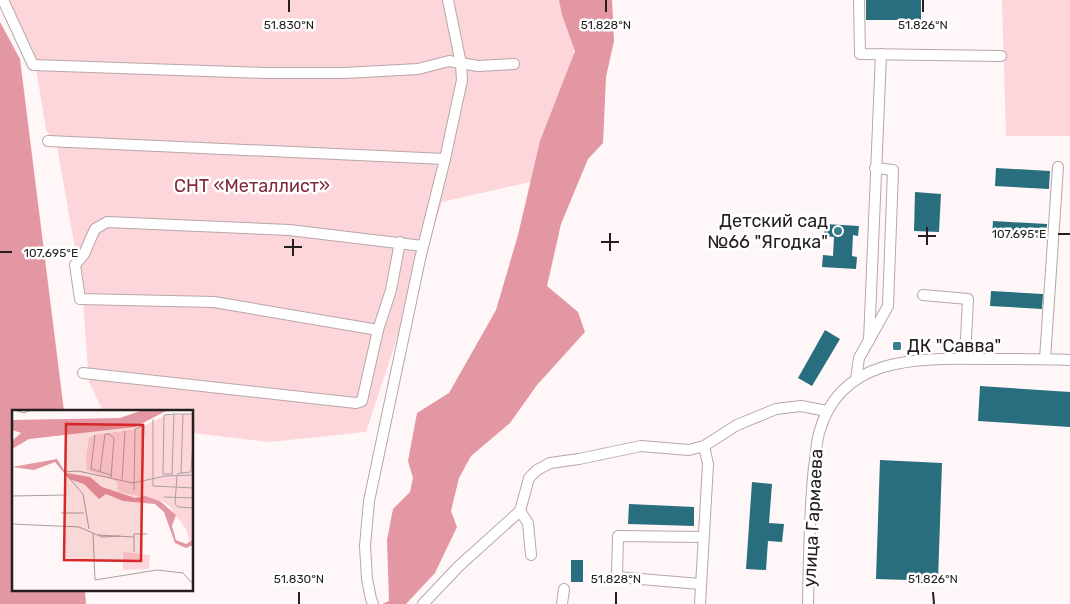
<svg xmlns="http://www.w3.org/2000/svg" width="1070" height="604" font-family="Rubik,sans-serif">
	<rect width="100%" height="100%" fill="#fff7f7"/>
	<!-- green -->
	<g fill="#fcd6da">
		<polygon points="6,0 567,0 576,36 569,83 534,181 442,202 366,432 269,442 193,433 192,412 103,411 89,382 82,289 57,146 46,130 33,49"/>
		<polygon points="1002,0 1070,0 1070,136 1006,136"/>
	</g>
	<!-- water -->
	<g fill="#e297a2">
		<polygon points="559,0 612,0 614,41 606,77 603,143 588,159 561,224 547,286 578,312 585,332 537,385 510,423 471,456 459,478 451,511 457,527 435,573 406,604 382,604 389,601 387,540 393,509 410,492 413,478 408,461 417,413 449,393 496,310 518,235 540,141 575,51 562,15"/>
		<polygon points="0,22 20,59 64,411 14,412 14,590 85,590 86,604 0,604"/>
	</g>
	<!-- building -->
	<g fill="#286e7e">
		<rect x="866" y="0" width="55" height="20"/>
		<polygon points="996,168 1050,171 1049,189 995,186"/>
		<polygon points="915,192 941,194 939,232 914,231"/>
		<polygon points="993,221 1047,224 1046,238 992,235"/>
		<polygon points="825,224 859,226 858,236 853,235 852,256 857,257 856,269 822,267 823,255 833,256 834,237 824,236"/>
		<polygon points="991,291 1043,294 1042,309 990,306"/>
		<polygon points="825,330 840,339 812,386 798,378"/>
		<polygon points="980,386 1070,392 1070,427 978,421"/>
		<polygon points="880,460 942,463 938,581 876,579"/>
		<polygon points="752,482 772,484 769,523 784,524 782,542 768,541 766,570 746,569"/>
		<polygon points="629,504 694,507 694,526 628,524"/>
		<rect x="571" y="560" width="12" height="22"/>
	</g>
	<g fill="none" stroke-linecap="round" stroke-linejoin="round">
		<defs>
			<g id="minor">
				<polyline points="3,0 33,65 266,73 344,73 418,69 449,61 478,66 514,64"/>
				<polyline points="859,0 860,54 1001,56"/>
				<polyline points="48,141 445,159"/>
				<polyline points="923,295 968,299 965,358"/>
				<polyline points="378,330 214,302 80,299 75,265 84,254 95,229 107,222 289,230 423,246"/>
				<polyline points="869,341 881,54"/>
				<polyline points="1045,359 1058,167"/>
				<polyline points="83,373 356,403 362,401 378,330 391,290 400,242"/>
				<polyline points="856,379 859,358 888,306 893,170 875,168"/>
				<polyline points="520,511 528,523 531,555"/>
				<polyline points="700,584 617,577 618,536 703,537"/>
				<polyline points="373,604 371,599 367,579 365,546 369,501 420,259 445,159 462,80 461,64 448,0"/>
				<polyline points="423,604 459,566 520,511 529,478 537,470 550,463 579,459 641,446 689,450 704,446 737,425 776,409 801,406 827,411"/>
				<polyline points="562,604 564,589"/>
				<polyline points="700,604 708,464 704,446"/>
				<path d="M 808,604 C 809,559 809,513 814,467 C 816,456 816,444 819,433 C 840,356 917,358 983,359 C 1012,359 1041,359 1070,360"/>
			</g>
		</defs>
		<!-- minor casing -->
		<use href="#minor" stroke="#b8a6a8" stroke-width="12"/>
		<!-- minor -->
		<use href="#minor" stroke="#fff" stroke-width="10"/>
	</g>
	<!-- ticks -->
	<path fill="none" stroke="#251e1f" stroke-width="2" d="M 289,0 L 289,12M 606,0 L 606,12M 923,0 L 923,12M 927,227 L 927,245M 610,233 L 610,251M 1058,234 L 1070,234M 918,236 L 936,236M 293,239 L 293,256M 601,242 L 619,242M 284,247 L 302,247M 0,252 L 12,252M 299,592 L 299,604M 616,592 L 616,604M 933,592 L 934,604"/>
	<!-- markers -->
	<g fill="#3b7e8e" stroke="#fff" stroke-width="2">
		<circle cx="838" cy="231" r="5"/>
		<rect x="892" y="341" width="10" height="10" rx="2.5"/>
	</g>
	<g text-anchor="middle" stroke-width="5" stroke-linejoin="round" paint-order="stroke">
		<!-- park labels -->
		<g font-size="18" fill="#80283d" stroke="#fff">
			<text x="252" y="192">СНТ «Металлист»</text>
		</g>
		<!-- poi labels -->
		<g font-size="18" fill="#251e1f" stroke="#fff" text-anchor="end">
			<text x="828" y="227">Детский сад<tspan x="828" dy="21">№66 "Ягодка"</tspan></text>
			<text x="907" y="352" text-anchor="start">ДК "Савва"</text>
		</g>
		<!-- street labels -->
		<g font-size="18" fill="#251e1f" stroke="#fff">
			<text transform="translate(813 518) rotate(-87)" y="6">улица Гармаева</text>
		</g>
	</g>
	<!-- overview -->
	<g transform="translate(12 410)">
		<rect width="181" height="181" fill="#fff7f7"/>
		<path d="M 181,4 L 181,131 L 178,133 L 174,119 L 158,97 L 150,91 L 107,82 L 104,71 L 75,60 L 74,48 L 77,28 L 82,25 L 125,19 L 155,5 ZM 111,142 L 138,145 L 137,159 L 111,160 Z" fill="#fcd6da"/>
		<path d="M 131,0 L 156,0 L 123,17 L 17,29 L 0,39 L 0,31 L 9,23 L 0,20 L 0,10 L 108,8 ZM 45,49 L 54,63 L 78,67 L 90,77 L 123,88 L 133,86 L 148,91 L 164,105 L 160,116 L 164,130 L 174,134 L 181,130 L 181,135 L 174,138 L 163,133 L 152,102 L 143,94 L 111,91 L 94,84 L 87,89 L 72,74 L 57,69 L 43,52 L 22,60 L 0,57 Z" fill="#e297a2"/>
		<path fill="none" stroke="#a8a0a1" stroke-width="1" d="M 3,0 L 12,3 L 19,0M 162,4 L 160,64 L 151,64 L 152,5 L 162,4 L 182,4M 141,9 L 141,76 L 182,78M 83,25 L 79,59 L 99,65M 88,62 L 93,24 L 97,24 L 102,28 L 99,68M 169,63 L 179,62 L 182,13M 165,64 L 169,63 L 171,4M 165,65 L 163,94 L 166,97 L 182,98M 110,71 L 113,21M 122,80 L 123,19 L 132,15 L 130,81M 0,86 L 55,85M 152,87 L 182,88M 49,103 L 72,103M 0,114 L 67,117 L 90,127 L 108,126M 77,119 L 71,84 L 52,62 L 66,61 L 121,73 L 153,66 L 182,65M 81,123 L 83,170 L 145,160 L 171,163 L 182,175M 86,125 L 122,127M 122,142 L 122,124 L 135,124"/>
		<path fill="#d62828" fill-opacity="0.15" stroke="#d62828" stroke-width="2.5" d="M 54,14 L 131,15 L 129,151 L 52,150 Z"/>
		<rect width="181" height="181" fill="none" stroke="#251e1f" stroke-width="2.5"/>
	</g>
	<g font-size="12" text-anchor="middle" fill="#251e1f" stroke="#fff" stroke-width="5" stroke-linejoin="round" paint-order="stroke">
		<text x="289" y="29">51.830°N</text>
		<text x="606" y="29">51.828°N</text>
		<text x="923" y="29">51.826°N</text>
		<text x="1019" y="238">107.695°E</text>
		<text x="51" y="257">107.695°E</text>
		<text x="299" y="583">51.830°N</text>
		<text x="616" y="583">51.828°N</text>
		<text x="933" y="583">51.826°N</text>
	</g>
</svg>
